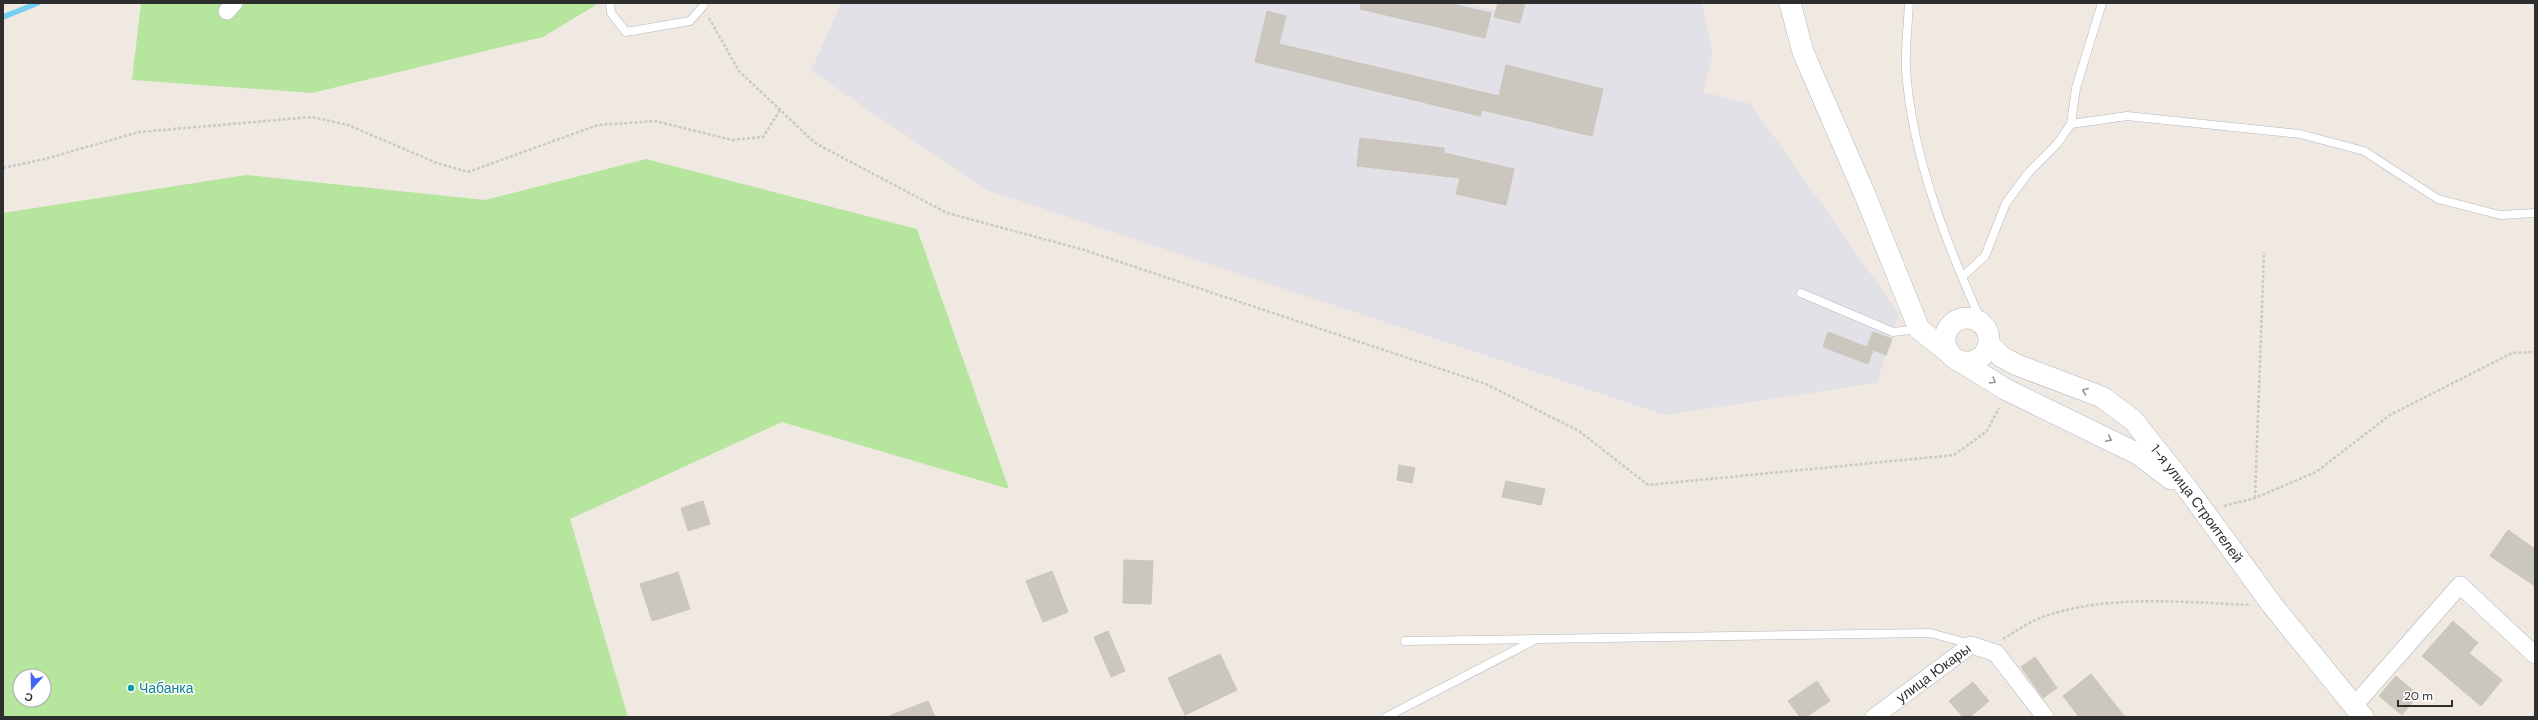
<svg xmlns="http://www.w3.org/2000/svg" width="2538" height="720" font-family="'DM Sans',sans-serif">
	<rect width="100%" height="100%" fill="#efe9e1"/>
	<!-- industrial -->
	<polygon fill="#e3e1e8" points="841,3 1463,3 1495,11 1498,3 1702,3 1713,54 1703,92 1751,104 1899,314 1877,383 1665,415 987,190 811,71"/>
	<!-- green -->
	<g fill="#b6e59e" fill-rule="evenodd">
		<polygon points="141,3 599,3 543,37 312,93 132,80"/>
		<path d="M 646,159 L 917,229 L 1009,489 L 782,422 L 570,519 L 628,717 L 3,717 L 3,213 L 246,175 L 485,200 ZM 20,676 L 44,676 L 44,700 L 20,700 Z"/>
	</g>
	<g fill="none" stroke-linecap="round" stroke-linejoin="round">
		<!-- stream -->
		<polyline stroke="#75cff0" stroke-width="5.5" points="3,17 38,3"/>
	</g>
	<!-- building -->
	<g fill="#cbc7bf" stroke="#cbc5ba">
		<polygon points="1361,3 1447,3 1491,13 1485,38 1360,9"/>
		<polygon points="1498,3 1525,3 1520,23 1494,17"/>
		<polygon points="1267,11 1286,16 1279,44 1499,96 1506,65 1603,89 1592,136 1482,110 1480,116 1255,62"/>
		<polygon points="1360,138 1444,148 1444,153 1514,169 1506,205 1456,194 1460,178 1357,166"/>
		<polygon points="1828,332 1867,347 1873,332 1892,339 1886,355 1873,350 1868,364 1823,347"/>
		<polygon points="1399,465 1415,468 1412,483 1397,480"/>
		<polygon points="1506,481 1545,489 1541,505 1502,497"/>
		<polygon points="703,501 710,524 688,531 681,508"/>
		<polygon points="2508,530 2535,549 2535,586 2490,556"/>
		<polygon points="1124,560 1153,561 1151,604 1123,603"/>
		<polygon points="1052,571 1068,612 1043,622 1026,581"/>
		<polygon points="678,572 690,609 652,621 640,584"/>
		<polygon points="2453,621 2478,643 2469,653 2502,680 2481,706 2422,656"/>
		<polygon points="1108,631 1125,671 1111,677 1094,637"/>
		<polygon points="1220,654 1237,690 1185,715 1168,678"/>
		<polygon points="2035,657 2057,688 2043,698 2021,667"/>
		<polygon points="2091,674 2125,717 2079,717 2063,696"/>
		<polygon points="2396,676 2418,695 2402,715 2379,696"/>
		<polygon points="1817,681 1830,701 1806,717 1800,717 1788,701"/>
		<polygon points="1973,682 1989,701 1970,717 1963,717 1949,701"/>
		<polygon points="928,701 935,717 889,717 889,716"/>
	</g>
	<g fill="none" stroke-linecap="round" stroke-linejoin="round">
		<defs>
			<g id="service">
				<polyline points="610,3 611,13 626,32 690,21 703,6"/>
				<path d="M 1909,3 C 1908,25 1905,48 1906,70 C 1912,156 1947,245 1982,323"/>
				<polyline points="2071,124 2127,116 2300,134 2364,151 2438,199 2500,215 2535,213"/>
				<polyline points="1963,276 1985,256 2006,203 2029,172 2057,144 2071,124 2076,88 2102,3"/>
				<polyline points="1801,293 1893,332 1918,329"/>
				<polyline points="1405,641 1930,633 1971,644"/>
				<polyline points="1386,717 1533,641"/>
			</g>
			<g id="minor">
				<polyline points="227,11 234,3"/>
				<polyline points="2353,707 2460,585 2535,655"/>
				<path id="s1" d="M 1874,717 L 1971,645 L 1996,653 L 2045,717"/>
			</g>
			<g id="tertiary">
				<polyline points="1790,3 1803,52 1865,195 1919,329 1948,352"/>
				<circle cx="1967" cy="340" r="22"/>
				<path id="s2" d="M 1989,344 L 2002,357 L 2017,365 L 2102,397 L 2133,420 L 2189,491 L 2273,606 L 2363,717"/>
				<polyline points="1960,361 2005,389 2138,454 2171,479"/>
			</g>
		</defs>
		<!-- service casing -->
		<use href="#service" stroke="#b4b7c1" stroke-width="9"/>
		<!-- minor casing -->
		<use href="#minor" stroke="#b4b7c1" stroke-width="18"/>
		<!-- tertiary casing -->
		<use href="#tertiary" stroke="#b4b7c1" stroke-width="22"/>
		<!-- path -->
		<g stroke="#c9c9c9" stroke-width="2.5" stroke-dasharray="3 2" stroke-linecap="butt">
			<polyline points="709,18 739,71 815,143 947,213 1081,249 1486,384 1579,431 1648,485 1954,455 1987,431 1999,408"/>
			<polyline points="3,168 45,159 139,132 312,117 348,125 437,163 468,172 598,125 655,121 732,140 763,137 780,110"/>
			<polyline points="2255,498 2264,252"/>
			<polyline points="2224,506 2255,498 2316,472 2390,415 2512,353 2535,352"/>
			<path d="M 2003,639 C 2015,632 2027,623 2040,618 C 2103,594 2183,602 2249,605"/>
		</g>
		<!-- service -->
		<use href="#service" stroke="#fff" stroke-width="8"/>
		<!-- minor -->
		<use href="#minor" stroke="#fff" stroke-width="17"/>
		<!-- tertiary -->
		<use href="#tertiary" stroke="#fff" stroke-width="21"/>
	</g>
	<!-- one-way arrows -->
	<defs><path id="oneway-chevron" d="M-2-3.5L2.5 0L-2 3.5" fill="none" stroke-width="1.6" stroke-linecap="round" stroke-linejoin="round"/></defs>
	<g stroke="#969696">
		<use href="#oneway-chevron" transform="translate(1993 381) rotate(31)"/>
		<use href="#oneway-chevron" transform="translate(2085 391) rotate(-159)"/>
		<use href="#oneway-chevron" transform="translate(2109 439) rotate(27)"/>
	</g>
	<!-- markers -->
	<circle fill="#0f9aa8" stroke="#fff" stroke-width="1.5" cx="131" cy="688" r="4"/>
	<g text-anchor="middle" stroke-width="3" stroke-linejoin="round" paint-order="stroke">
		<!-- street labels -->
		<g font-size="14" fill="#2e2e2e" stroke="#fff">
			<text dy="5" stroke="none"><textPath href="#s2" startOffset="270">1-я улица Строителей</textPath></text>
			<text dy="5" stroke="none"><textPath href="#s1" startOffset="74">улица Юкары</textPath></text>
		</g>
		<!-- culture labels -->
		<g font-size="14" fill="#0d838f" stroke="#fff" text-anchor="start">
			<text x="139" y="693">Чабанка</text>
		</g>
	</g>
	<!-- border -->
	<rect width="2538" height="720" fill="none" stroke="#2e2e2e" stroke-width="8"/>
	<!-- north arrow -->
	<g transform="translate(32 688) rotate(200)"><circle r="19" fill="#ffffff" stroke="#ababab"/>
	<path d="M0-3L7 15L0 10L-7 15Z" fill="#4264fb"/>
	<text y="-6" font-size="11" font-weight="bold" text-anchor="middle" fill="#2e2e2e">С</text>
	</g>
	<!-- scale -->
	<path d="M2398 700v6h54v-6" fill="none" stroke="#2e2e2e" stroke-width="2"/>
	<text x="2404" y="700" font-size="12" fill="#2e2e2e" stroke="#ffffff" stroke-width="3" paint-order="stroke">20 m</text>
</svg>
